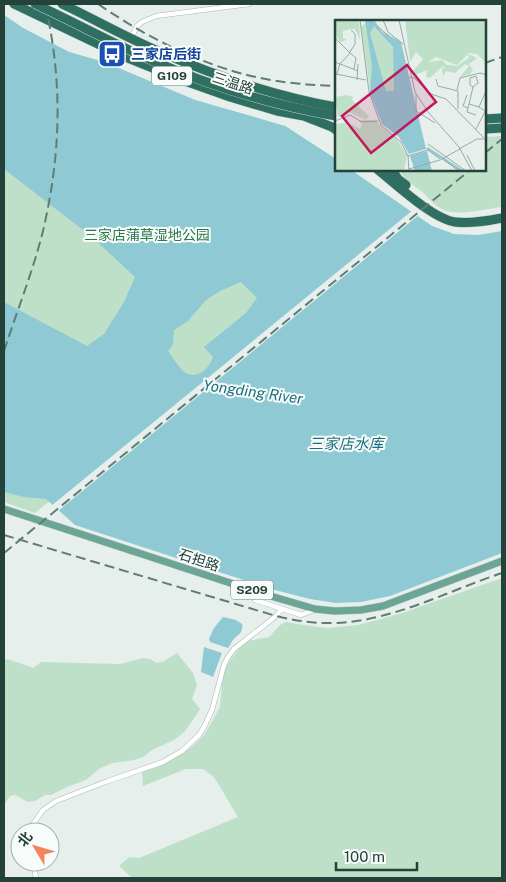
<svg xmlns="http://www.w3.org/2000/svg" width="506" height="882" font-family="'Public Sans','Noto Sans SC',sans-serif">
	<rect width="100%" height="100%" fill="#e6efeb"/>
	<!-- green -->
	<g fill="#bfe0c8">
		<polygon points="4,15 23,28 69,52 104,62 195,100 285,126 336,159 336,170 351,170 406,208 35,513 4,502"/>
		<path d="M 502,136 L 502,207 C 485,209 456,217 442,209 C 434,205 428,197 421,191 C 412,184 406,180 399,170 L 485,170 L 485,137 Z"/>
		<polygon points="502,578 502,878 132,878 119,866 129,857 139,858 238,817 214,777 203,769 186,769 143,786 142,772 176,757 193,746 204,735 213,720 220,707 222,683 222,673 231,659 241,646 248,641 269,637 280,625 286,622 303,625 327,628 358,625 399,614"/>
		<polygon points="177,653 193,673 197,685 192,699 200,709 193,720 184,732 174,740 152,750 143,757 135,760 112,763 99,769 86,780 67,787 51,795 45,795 35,801 28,802 15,795 10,796 4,805 4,659 11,660 33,668 41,662 120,664 143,658 150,659 157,663 164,661"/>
	</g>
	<!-- water -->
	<g fill="#8ec9d4" fill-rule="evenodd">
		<path d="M 4,15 L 23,28 L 69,52 L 104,62 L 195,100 L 285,126 L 336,159 L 336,170 L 351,170 L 432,226 L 454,234 L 478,235 L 502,231 L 502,553 L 390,596 L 361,602 L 336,603 L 310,599 L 271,589 L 75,525 L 46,499 L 24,497 L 4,492 L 4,302 L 87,346 L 104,334 L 124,302 L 135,277 L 92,237 L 4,169 ZM 241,282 L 257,298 L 246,313 L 204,347 L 213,357 C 210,367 198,380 186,373 C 181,371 172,356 168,351 L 173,344 L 174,330 L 188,321 L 206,300 L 220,291 Z"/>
		<path d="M 223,617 L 236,620 L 242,624 C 244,633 237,635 232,641 C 232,642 228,648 228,648 L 210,642 L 209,639 L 214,628 Z"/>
		<polygon points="204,647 222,653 213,677 201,672"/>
	</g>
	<!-- pier -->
	<polygon fill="#e6efeb" points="413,210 420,214 57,512 51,506"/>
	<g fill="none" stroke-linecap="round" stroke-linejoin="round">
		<defs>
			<g id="street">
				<polyline points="126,49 137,26 142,22 156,16 249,4"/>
				<polyline points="252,590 255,600 301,615 314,610"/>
				<polyline points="31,832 31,827 43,810 56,801 108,781 163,762 182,751 199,735 204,727 212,710 224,665 228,657 234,649 276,616 282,609"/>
				<polyline points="33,862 36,878"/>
			</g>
			<polyline id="primary" points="4,509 267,595 315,609 335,611 361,610 383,606 502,561"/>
			<g id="highway">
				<polyline points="14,4 123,56 185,81 230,97 277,111 304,116 332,127 336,130"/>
				<polyline points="485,119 502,118"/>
				<polyline points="485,129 502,128"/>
				<path d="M 378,170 C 397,185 433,219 455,222 C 471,224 487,221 502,218"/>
				<polyline points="392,170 398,179 406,185"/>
			</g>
		</defs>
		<!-- street casing -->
		<use href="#street" stroke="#a8b8b2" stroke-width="5.5"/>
		<!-- primary casing -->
		<use href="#primary" stroke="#c2cac8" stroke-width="8"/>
		<!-- highway casing -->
		<use href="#highway" stroke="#c2cac8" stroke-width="10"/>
		<!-- street -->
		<use href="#street" stroke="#fff" stroke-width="4.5"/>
		<!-- primary -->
		<use href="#primary" stroke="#6aa596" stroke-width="7"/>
		<!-- highway -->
		<use href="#highway" stroke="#2f6f62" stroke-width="9"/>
		<!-- rail -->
		<g stroke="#5f7d75" stroke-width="2" stroke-dasharray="10 5" stroke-linecap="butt">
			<path d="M 98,4 C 151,40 208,69 271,80 C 293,84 314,85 336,86"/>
			<polyline points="485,63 502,57"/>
			<polyline points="485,153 502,139"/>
			<path d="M 4,351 C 17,311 33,271 43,231 C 61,154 63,81 45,4"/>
			<path d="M 4,535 L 276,616 C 293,620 309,623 326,623 C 385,625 447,591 502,573"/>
			<polyline points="4,553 470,170"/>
		</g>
		<defs>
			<g id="highway-bridge">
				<path d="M 35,4 C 74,22 112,43 151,60 C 210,86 272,105 336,116"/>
				<path d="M 62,4 C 94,19 125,37 158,51 C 215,76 275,96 336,107"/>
			</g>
		</defs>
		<!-- highway-bridge casing -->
		<use href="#highway-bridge" stroke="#c2cac8" stroke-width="10" stroke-linecap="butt"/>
		<!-- highway-bridge -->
		<use href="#highway-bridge" stroke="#2f6f62" stroke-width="9"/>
	</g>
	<!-- icons -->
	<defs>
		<symbol id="bus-square" viewBox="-11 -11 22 22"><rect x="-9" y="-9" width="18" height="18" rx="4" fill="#1a4fb4" stroke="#f7fbf9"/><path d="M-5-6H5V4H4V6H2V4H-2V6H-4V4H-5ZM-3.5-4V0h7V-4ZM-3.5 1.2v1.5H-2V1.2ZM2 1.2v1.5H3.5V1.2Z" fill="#fff"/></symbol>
	</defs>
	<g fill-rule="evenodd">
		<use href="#bus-square" x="96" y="38" width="32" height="32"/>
	</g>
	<g text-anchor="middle" stroke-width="4" stroke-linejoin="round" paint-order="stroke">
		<!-- shield labels -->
		<g fill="#f7fbf9" stroke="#637a73" stroke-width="1">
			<rect x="152" y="66.5" width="40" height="19" rx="4"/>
			<rect x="231" y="580.5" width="42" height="19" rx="4"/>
		</g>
		<g font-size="12" font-weight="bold" fill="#24423a">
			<text x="172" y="80">G109</text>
			<text x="252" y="594">S209</text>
		</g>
		<!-- transit labels -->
		<g font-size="14" font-weight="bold" fill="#164399" stroke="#f7fbf9" text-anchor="start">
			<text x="131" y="59">三家店后街</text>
		</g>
		<!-- street labels -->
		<g font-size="14" fill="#24423a" stroke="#f7fbf9">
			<text transform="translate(233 83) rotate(18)" y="5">三温路</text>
			<text transform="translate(199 560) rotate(18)" y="5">石担路</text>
		</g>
		<!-- park labels -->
		<g font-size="14" fill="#2d7a4b" stroke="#f7fbf9">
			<text x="147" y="240">三家店蒲草湿地公园</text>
		</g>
		<!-- water labels -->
		<g font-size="15" font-style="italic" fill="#1c6f80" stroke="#f7fbf9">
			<text transform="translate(253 392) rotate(8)" y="5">Yongding River</text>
			<text x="346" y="449">三家店水库</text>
		</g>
	</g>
	<!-- overview -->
	<g transform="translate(335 20)">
		<rect width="151" height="151" fill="#e6efeb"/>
		<path d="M 0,0 L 24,1 L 25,20 L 20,9 L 15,9 L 8,11 L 8,18 L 12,20 L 5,22 L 0,14 ZM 39,0 L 47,12 L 63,19 L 67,26 L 80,87 L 36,77 L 26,6 ZM 70,0 L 151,0 L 151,43 L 142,34 L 134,33 L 122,45 L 101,37 L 93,42 L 107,40 L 112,45 L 122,46 L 134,38 L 133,34 L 142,38 L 134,44 L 138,50 L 135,54 L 125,57 L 134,46 L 130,44 L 120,53 L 111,51 L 108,57 L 107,48 L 111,49 L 108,46 L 95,58 L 91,57 L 92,50 L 80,55 L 79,50 L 88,39 L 81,32 L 75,42 ZM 11,75 L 18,77 L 17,80 L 34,96 L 31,100 L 14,92 L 3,97 L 0,77 ZM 23,100 L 39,100 L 61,118 L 72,135 L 69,151 L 0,151 L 1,104 L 11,103 L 13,108 L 16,104 L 25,109 L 27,104 Z" fill="#bfe0c8"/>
		<path d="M 30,0 L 39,0 L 47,12 L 66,22 L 91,129 L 74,134 L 64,117 L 47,104 L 35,73 L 37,46 ZM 39,6 L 58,27 L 59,71 L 51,71 L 35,13 ZM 92,131 L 97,151 L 80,151 L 75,136 Z" fill="#8ec9d4" fill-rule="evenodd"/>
		<path fill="none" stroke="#8ec9d4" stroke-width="2.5" d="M 92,128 L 127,151"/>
		<path fill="none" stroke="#98aaa4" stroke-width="1" d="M 25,0 L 34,72 L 46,105 L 66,122 L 73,136 L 74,151M 48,0 L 53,12 L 68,24M 64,0 L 80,72 L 93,92 L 124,127 L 137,151M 42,6 L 54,16M 0,18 L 15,33 L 5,44 L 2,54M 15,32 L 20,24 L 20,14 L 16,10M 15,33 L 21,38 L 19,49M 0,42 L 23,51M 1,54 L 31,60M 74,57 L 79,58 L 96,74 L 111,79 L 149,118M 101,59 L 103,66 L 123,71 L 123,89M 22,60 L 23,44M 122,70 L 125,58 L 145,53 L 152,55M 81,74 L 81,91 L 100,103M 132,75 L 128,86 L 133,88M 134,84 L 138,67 L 143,63 L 141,56 L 135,58 L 135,65 L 138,67M 150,91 L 144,87 L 152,69M 141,95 L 132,92 L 134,84 L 144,87M 0,101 L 15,95 L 27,102 L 43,101M 141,109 L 152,88M 93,124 L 131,151M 124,129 L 142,119 L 152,119M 132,135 L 140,151 L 144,151M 73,136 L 93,130 L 105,139M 109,140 L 124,151M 74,149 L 105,140 L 125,129"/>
		<path fill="#c2185b" fill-opacity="0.15" stroke="#c2185b" stroke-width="2.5" d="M 72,45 L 101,82 L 36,133 L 7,96 Z"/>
		<rect width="151" height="151" fill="none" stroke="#24423a" stroke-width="2.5"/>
	</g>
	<!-- border -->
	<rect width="506" height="882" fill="none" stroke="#24423a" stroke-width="10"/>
	<!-- north arrow -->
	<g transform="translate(35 847) rotate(308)"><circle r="24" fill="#f7fbf9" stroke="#a3b1ad"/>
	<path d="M0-4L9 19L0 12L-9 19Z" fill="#f4845f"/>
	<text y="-8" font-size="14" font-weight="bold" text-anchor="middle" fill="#24423a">北</text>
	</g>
	<!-- scale -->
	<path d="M336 862v8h81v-8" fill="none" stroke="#24423a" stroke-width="2.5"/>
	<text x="344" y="862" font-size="15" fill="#24423a" stroke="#f7fbf9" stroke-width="4" paint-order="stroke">100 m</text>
</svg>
